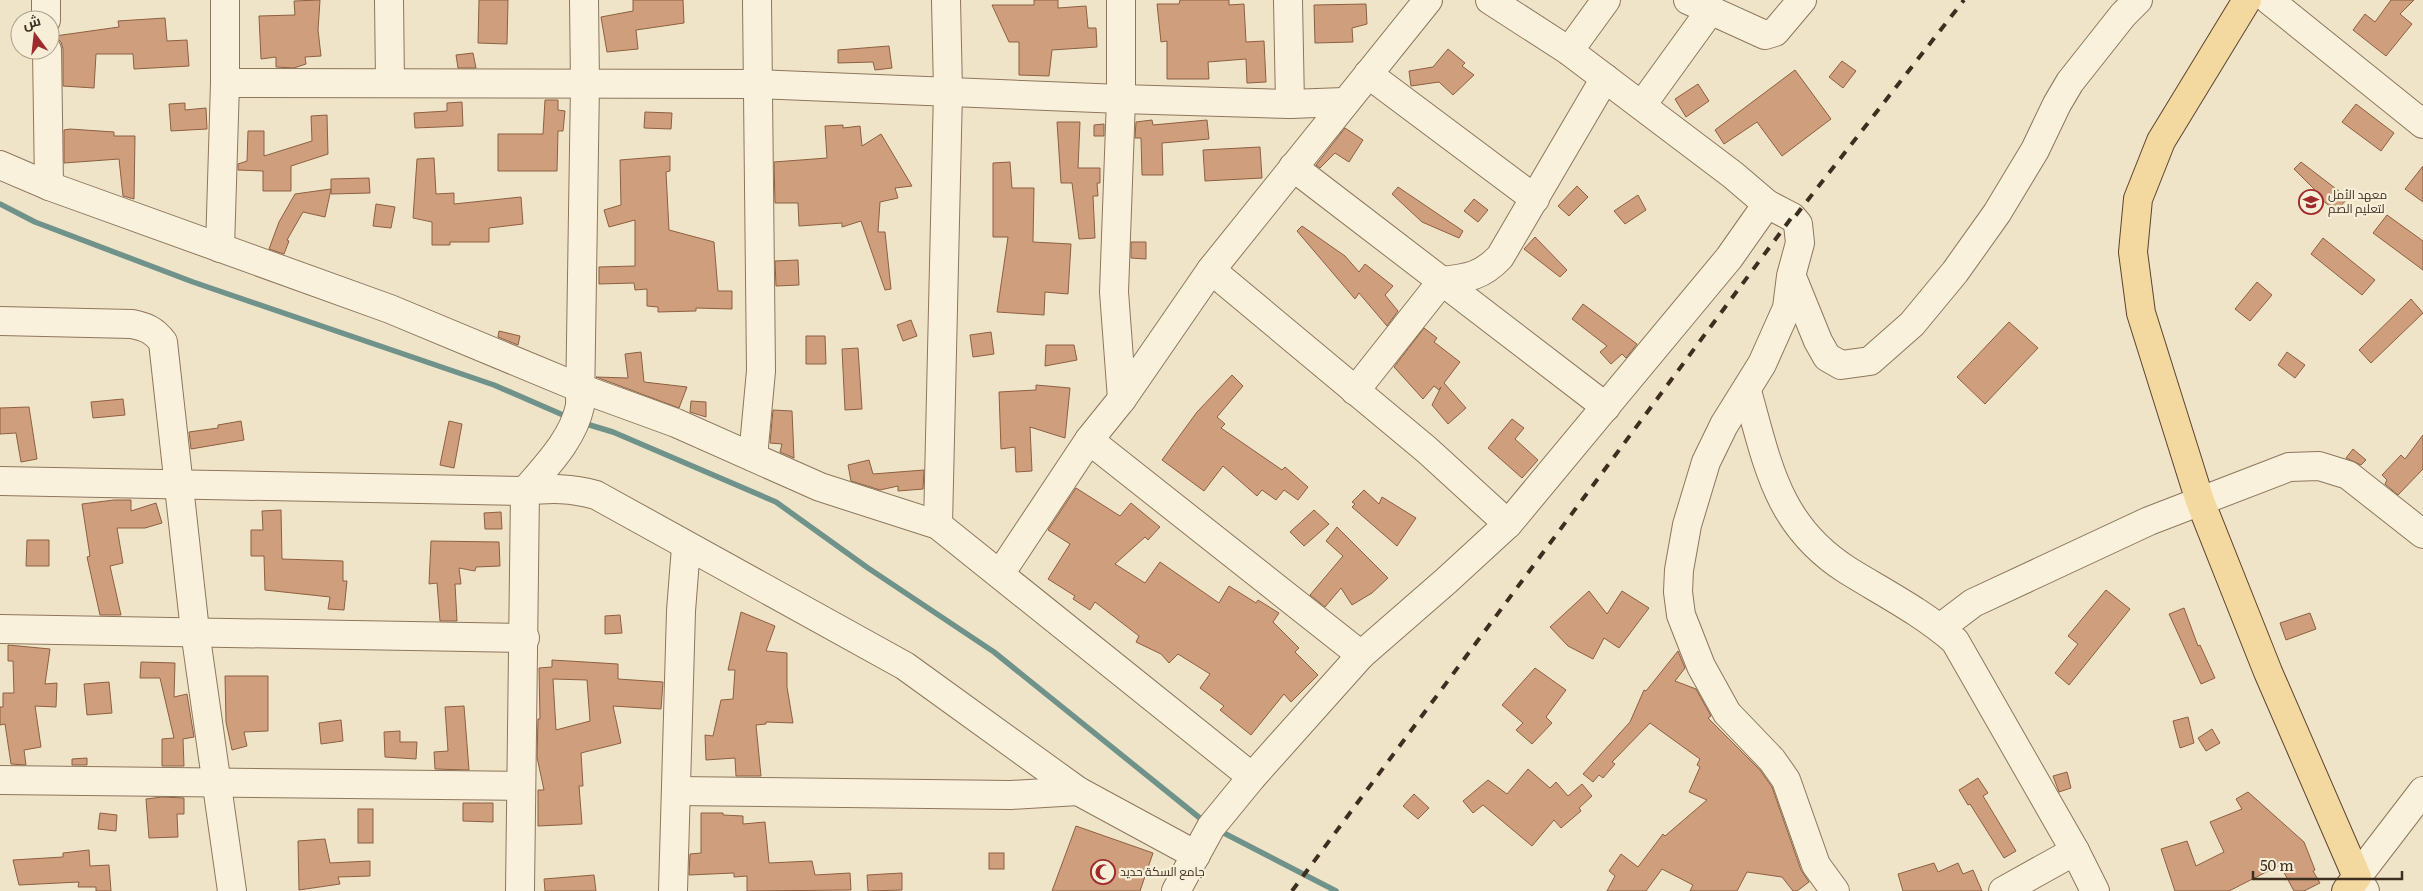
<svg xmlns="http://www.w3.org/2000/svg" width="2423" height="891" font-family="Literata,Cairo,serif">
	<rect width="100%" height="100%" fill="#f0e4c8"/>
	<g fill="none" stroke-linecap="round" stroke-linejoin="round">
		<!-- stream -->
		<g stroke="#6f938a" stroke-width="5.5">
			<polyline points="0,204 35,222 193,282 494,385 570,418"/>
			<polyline points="583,423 613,432 776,502 868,568 994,652 1206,823"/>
			<polyline points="1218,830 1336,891"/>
		</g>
	</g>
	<!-- building -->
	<g fill="#cf9f7d" stroke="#8d5f41" fill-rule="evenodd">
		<polygon points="320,0 318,30 321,56 305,57 306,64 294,68 276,67 276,57 261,59 259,16 295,15 294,1"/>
		<polygon points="479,0 508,0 507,44 478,43"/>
		<polygon points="633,0 683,0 684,23 636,30 638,49 607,52 601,17 633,11"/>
		<polygon points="1034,0 1058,0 1058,8 1086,6 1088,28 1096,28 1097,47 1052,50 1049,76 1019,75 1019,42 1009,42 992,5 1034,5"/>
		<polygon points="1180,0 1229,0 1229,5 1244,4 1246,42 1264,41 1266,82 1247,83 1246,59 1208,62 1209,79 1167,79 1167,41 1161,42 1157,4 1179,4"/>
		<polygon points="2391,0 2414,0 2400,14 2412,24 2386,56 2353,30 2365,14 2375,22"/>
		<polygon points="1366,4 1367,24 1352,28 1353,42 1315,43 1314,5"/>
		<polygon points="165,18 167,41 187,40 189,66 134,69 133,54 96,54 94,88 63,86 63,49 61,42 55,36 119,27 118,21"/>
		<polygon points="889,46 892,68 875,70 873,62 838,63 838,50"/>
		<polygon points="1448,49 1465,63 1462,66 1474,75 1453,95 1439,82 1411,86 1409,71 1433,67"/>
		<polygon points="473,53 476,68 458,68 456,55"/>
		<polygon points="1842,61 1856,71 1843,88 1829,77"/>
		<polygon points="1795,70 1831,119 1782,156 1757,122 1724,144 1715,130"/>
		<polygon points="1698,84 1709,101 1686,117 1675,99"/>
		<polygon points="545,100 558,100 558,110 565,111 563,131 558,131 557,171 498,171 498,134 543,134"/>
		<polygon points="462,102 463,126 415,128 414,113 447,111 447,103"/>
		<polygon points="185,103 185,110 206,108 207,129 171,131 169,104"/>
		<polygon points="2356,104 2394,133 2381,151 2342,122"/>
		<polygon points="645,112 672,113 671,129 644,128"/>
		<polygon points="327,115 328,154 291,166 291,191 263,191 263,171 238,170 238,164 247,161 248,131 264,131 264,156 312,141 311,116"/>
		<polygon points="1152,120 1153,125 1207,120 1209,139 1162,143 1163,175 1142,175 1141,138 1135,138 1136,122"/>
		<polygon points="1057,122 1080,122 1078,168 1100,168 1100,183 1097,183 1098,196 1093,196 1095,238 1079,239 1072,183 1061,183"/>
		<polygon points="1104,124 1104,136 1094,136 1094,125"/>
		<polygon points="843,125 843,128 860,126 862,146 881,134 912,186 895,188 898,198 880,202 878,232 885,232 891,289 885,290 861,221 842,227 842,223 799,226 798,203 775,203 774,162 827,158 825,126"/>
		<polygon points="1345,128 1363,140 1349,162 1335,153 1320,168 1316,165"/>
		<polygon points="70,129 114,132 114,136 135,136 134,199 123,196 119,159 64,163 64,130"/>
		<polygon points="1260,147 1262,178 1205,181 1203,150"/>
		<polygon points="670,156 670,171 666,172 669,230 714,242 718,291 732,291 732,309 696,308 696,311 658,312 658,307 647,306 647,289 635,290 634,283 599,284 599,267 635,266 635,220 609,227 604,210 621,205 620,160"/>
		<polygon points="434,158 436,194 454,193 454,204 521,197 523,224 489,228 489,242 450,242 450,245 432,245 432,222 413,218 417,159"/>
		<polygon points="1010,162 1012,188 1034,188 1033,242 1071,244 1068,294 1045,292 1044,315 997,312 1008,237 993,237 993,163"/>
		<polygon points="2301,162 2348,198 2336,211 2322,200 2323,198 2294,169"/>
		<polygon points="2423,166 2423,202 2405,189"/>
		<polygon points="369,178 370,193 331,194 331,179"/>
		<polygon points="1577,186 1588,197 1569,216 1558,206"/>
		<polygon points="1398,187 1463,231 1459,238 1422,222 1392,194"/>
		<polygon points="331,189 325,217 303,212 287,240 289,241 284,254 269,249 279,222 295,194"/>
		<polygon points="1638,195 1646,210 1625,224 1614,211"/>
		<polygon points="1474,199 1488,210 1478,222 1464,211"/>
		<polygon points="376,204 395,207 391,228 373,226"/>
		<polygon points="2387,215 2423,241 2423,270 2373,233"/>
		<polygon points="1302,226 1345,256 1359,272 1365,264 1393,286 1385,295 1398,311 1387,326 1359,293 1355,299 1297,231"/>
		<polygon points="1535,237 1567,270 1560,277 1524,249"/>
		<polygon points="2323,238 2375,280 2362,295 2311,254"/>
		<polygon points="1131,242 1146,242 1146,259 1131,258"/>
		<polygon points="798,260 799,285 776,286 775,261"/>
		<polygon points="2257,282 2272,295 2250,321 2235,309"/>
		<polygon points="2411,299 2423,313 2371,363 2359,350"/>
		<polygon points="1583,304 1637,344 1626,358 1622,354 1611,364 1600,352 1607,346 1572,319"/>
		<polygon points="911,320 917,336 903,341 897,325"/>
		<polygon points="2009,322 2038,348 1985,404 1957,377"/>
		<polygon points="1424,328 1437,338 1434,342 1460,362 1444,383 1466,408 1448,424 1432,405 1441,387 1439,390 1434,386 1423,399 1394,367"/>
		<polygon points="499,331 520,336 518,345 498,337"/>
		<polygon points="991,332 994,354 973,357 970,335"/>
		<polygon points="806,336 825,336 826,364 806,364"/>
		<polygon points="1046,345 1074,345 1077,360 1045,366"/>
		<polygon points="858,348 862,409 845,410 842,349"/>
		<polygon points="641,352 644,382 687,387 679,408 596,377 628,378 625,354"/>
		<polygon points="2287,352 2305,365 2295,378 2278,365"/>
		<polygon points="1232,375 1243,386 1217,417 1225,424 1221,428 1282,470 1285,467 1308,487 1298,500 1284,490 1276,500 1262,490 1257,496 1223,466 1204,491 1162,460 1197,412"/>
		<polygon points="1036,385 1070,388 1065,438 1030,427 1032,471 1016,472 1015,447 1001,449 999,392 1036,390"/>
		<polygon points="123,399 125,415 93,418 91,402"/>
		<polygon points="691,401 706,402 706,417 690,412"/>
		<polygon points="29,407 37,459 21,462 16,433 0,434 0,408"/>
		<polygon points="773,410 792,411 794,458 780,452 782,444 770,443"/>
		<polygon points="1512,419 1524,428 1515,439 1538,460 1522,478 1488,448"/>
		<polygon points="241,421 244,440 191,449 189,432 218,428 218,425"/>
		<polygon points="449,421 462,424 454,468 440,465"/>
		<polygon points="2423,435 2423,469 2398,495 2385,484 2387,480 2382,475 2401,455 2405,459"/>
		<polygon points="2353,449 2366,460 2361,465 2346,458"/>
		<polygon points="869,460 873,474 924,470 923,489 898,491 898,486 880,490 851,481 848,465"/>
		<polygon points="1076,488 1120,516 1131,503 1160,527 1148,540 1145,537 1115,564 1145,583 1160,562 1219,603 1229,586 1256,603 1258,600 1279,613 1273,622 1299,648 1295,652 1318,675 1291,702 1284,694 1251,735 1220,710 1224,706 1200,688 1210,674 1178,654 1169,663 1161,654 1136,642 1139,636 1095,602 1090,610 1073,599 1075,596 1048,579 1070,544 1048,530"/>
		<polygon points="1364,490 1379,504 1382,497 1416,518 1397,546 1352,507 1355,504 1352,502"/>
		<polygon points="114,500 131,500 131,511 156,503 162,523 145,528 117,528 123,563 110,566 121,615 100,615 87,557 90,556 82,504"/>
		<polygon points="281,510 282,559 343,561 343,581 347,581 344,610 328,609 330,597 265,590 264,556 251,556 251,530 263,530 262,511"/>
		<polygon points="1314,510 1329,524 1304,546 1290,532"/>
		<polygon points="501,512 502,529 485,529 484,513"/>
		<polygon points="1337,527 1388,578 1372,593 1352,605 1341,588 1325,607 1310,595 1343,556 1326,541"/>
		<polygon points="27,540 49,540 49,566 26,566"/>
		<polygon points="431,541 499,542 500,566 476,567 475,571 459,568 461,584 455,584 457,621 440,621 437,583 429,584"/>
		<polygon points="2106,590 2130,609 2069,685 2055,673 2078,644 2068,636"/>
		<polygon points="1589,591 1607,614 1622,591 1649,608 1619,648 1604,638 1593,659 1568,646 1550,627"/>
		<polygon points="2184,608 2198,646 2200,645 2215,678 2201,684 2169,614"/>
		<polygon points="741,612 775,626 766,651 787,653 787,687 793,723 766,722 766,724 756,725 761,776 736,776 735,758 706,760 705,735 713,736 721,700 733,699 735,670 728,670"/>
		<polygon points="2310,613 2316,629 2286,640 2280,623"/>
		<polygon points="620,615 622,633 605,634 605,616"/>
		<polygon points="8,645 50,649 45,684 57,683 56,707 35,706 41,747 24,750 26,765 11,764 5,724 0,725 0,707 3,707 3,693 14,693 13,661 8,661"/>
		<polygon points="1678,651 1685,668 1675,681 1696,689 1711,716 1708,718 1760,770 1772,787 1801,870 1809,882 1797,891 1793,891 1782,877 1747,872 1737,891 1690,891 1693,885 1662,869 1646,891 1607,891 1615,876 1609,871 1621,854 1638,867 1663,834 1665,836 1707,800 1689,792 1700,767 1697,765 1700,759 1650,723 1612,762 1615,764 1603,778 1599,775 1593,782 1583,774 1630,722 1644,690 1646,691"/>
		<path d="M 552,660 L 618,664 L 618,679 L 663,682 L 661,709 L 613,706 L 621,743 L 581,753 L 583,786 L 579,786 L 582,824 L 538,826 L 538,790 L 544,790 L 537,757 L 538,719 L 540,719 L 539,668 L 552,667 ZM 553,679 L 587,680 L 590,721 L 556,730 Z"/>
		<polygon points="141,662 175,663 174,697 187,694 194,737 183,739 184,766 162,766 162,739 174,738 160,678 140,678"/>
		<polygon points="1535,668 1566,690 1546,717 1552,723 1532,744 1516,730 1523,723 1502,705"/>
		<polygon points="225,676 268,676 268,731 244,732 247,746 232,750 226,722"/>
		<polygon points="109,682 112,713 87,715 84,684"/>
		<polygon points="464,706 469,770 435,769 434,752 448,751 445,707"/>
		<polygon points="2188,717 2194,743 2180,748 2173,721"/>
		<polygon points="341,720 343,741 321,744 319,723"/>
		<polygon points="2212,729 2220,743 2206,751 2198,738"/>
		<polygon points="400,731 400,742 417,742 416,759 385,757 384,732"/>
		<polygon points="87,758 87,765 72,765 72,759"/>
		<polygon points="1528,769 1550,788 1556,782 1568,796 1582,784 1592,796 1579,808 1581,811 1561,828 1554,820 1532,846 1483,805 1473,813 1463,801 1488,780 1507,794"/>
		<polygon points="2067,772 2071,788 2059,792 2053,776"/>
		<polygon points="1978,778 1988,793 1983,796 2016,851 2004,858 1970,804 1968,805 1959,790"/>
		<polygon points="2248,792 2304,842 2315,870 2313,871 2320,883 2304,891 2294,891 2280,865 2229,891 2175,891 2161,849 2187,841 2196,866 2224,852 2210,822 2242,809 2236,799"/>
		<polygon points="1414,794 1429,808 1418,819 1403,806"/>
		<polygon points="162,797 184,798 184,814 177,814 178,837 149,838 146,799"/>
		<polygon points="463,803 493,803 493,822 463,821"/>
		<rect x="358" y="809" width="15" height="34"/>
		<polygon points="100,813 117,815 116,831 98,829"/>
		<polygon points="701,813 723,813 723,815 743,816 743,824 765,822 769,863 812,861 815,875 850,873 851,890 747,891 747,876 734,877 734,873 689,875 690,854 701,853"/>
		<polygon points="1076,826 1153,853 1140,891 1052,891"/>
		<polygon points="325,839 330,863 370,861 370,876 338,877 340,884 299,890 298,841"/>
		<polygon points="89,850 90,866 109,865 111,891 96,891 96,887 78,887 79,882 19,885 13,860 63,857 63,853"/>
		<rect x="989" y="853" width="15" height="16"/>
		<polygon points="1934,863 1938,872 1958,863 1963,874 1973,870 1982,891 1903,891 1898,874"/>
		<polygon points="902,873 902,890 868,891 867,875"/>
		<polygon points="594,875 596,891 545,891 544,879"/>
	</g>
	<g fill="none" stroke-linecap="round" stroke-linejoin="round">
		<defs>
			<g id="minor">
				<polyline points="46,0 46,20"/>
				<polyline points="389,0 390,82"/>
				<polyline points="1121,0 1121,99 1114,292 1122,399"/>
				<polyline points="1288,0 1290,104"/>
				<polyline points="1490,0 1569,51 1733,175 1767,204 1792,217 1798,224 1800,243 1791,276 1787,308 1762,364 1724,425 1706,462 1687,525 1679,570 1678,592 1681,615 1701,666 1727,713 1772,760 1786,780 1816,865 1835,891"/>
				<polyline points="1688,0 1765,35 1775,32 1802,0"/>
				<polyline points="2269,0 2423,124"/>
				<polyline points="47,50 49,186"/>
				<polyline points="1569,51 1606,0"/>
				<polyline points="1368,74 1535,199"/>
				<polyline points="225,83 758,84 1121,99 1290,104 1344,102"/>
				<polyline points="1642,105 1710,11"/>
				<polyline points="0,165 49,186 390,309 580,388 676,423 820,487 938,525 1252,777"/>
				<polyline points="1293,167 1606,407"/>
				<polyline points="220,248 225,83 225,0"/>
				<polyline points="1211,270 1427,450 1508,524"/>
				<polyline points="1792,277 1818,341 1827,357 1841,365 1870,361 1912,324 1955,272 1997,213 2035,150 2057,104 2070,82 2123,15 2138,0"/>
				<path d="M 0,321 L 132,324 C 146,327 154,330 163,342 L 195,631 L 232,891"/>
				<path d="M 1355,391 L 1442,281 C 1468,278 1482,276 1500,257 L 1605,78"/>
				<path d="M 1747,391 C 1768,465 1777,525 1847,570 C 1884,593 1922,612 1955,641 L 2075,851 L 2095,891"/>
				<polyline points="1089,440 1361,655"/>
				<polyline points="753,457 761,371 757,0"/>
				<path d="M 0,481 L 525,491 C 551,488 571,488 596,495 L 905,666 L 1078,791 L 1196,855"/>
				<polyline points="938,525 948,91 946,0"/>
				<polyline points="1000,574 1089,440 1122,399 1211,270 1428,0"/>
				<polyline points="1940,628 1973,603 2149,521 2289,467 2319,466 2348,475 2423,534"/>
				<polyline points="0,629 525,638"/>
				<polyline points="0,780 521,786"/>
				<polyline points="676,791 1011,795 1078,791"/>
				<path d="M 520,891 L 525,491 C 547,465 573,439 580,406 L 585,84 L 584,0"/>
				<polyline points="673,891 681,611 686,547"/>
				<polyline points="1176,891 1211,827 1252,777 1361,655 1446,581 1508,524 1729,258 1767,204"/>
				<polyline points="2003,891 2075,851"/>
				<polyline points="2365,891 2357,877 2423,791"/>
			</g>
			<polyline id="major" points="2247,0 2161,141 2138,199 2133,252 2141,313 2200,501 2268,672 2357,877 2346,891"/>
		</defs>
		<!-- minor casing -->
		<use href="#minor" stroke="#8d765c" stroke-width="30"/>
		<!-- major casing -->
		<use href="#major" stroke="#5b4430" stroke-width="30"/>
		<!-- minor -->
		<use href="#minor" stroke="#faf1dc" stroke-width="28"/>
		<!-- major -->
		<use href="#major" stroke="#f3d9a0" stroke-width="28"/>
		<!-- rail -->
		<polyline stroke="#3d2e20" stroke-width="4" stroke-dasharray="9 9" stroke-linecap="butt" points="1292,891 1792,217 1793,219 1964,0"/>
	</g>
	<!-- icons -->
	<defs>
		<symbol id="school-ring" viewBox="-11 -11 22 22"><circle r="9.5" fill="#f7eed8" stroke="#9e2a2b" stroke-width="1.5"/><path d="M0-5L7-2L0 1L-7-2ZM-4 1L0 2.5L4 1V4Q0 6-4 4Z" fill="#9e2a2b"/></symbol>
		<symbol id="mosque-ring" viewBox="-11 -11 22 22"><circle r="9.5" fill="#f7eed8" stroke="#9e2a2b" stroke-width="1.5"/><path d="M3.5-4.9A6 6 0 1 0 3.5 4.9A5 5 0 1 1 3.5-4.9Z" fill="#9e2a2b"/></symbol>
	</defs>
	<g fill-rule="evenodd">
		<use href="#school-ring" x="2297" y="188" width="28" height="28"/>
		<use href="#mosque-ring" x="1089" y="858" width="28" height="28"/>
	</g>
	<g text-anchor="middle" stroke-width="4.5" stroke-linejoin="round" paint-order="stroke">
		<!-- poi labels -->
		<g font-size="12" fill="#3d2e20" stroke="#f7eed8" text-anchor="start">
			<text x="2328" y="199">معهد الأمل<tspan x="2328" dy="14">لتعليم الصم</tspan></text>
			<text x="1120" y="876">جامع السكة حديد</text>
		</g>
	</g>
	<!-- north arrow -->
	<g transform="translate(35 35) rotate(345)"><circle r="24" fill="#f7eed8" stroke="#ada18e"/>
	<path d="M0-4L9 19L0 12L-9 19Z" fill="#9e2a2b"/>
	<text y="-8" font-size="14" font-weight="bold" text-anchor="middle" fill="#3d2e20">ش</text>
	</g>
	<!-- scale -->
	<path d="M2253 871v8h149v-8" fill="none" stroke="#3d2e20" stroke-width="2.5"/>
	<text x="2260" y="871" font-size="15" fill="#3d2e20" stroke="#f7eed8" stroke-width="4" paint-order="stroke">50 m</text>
</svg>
